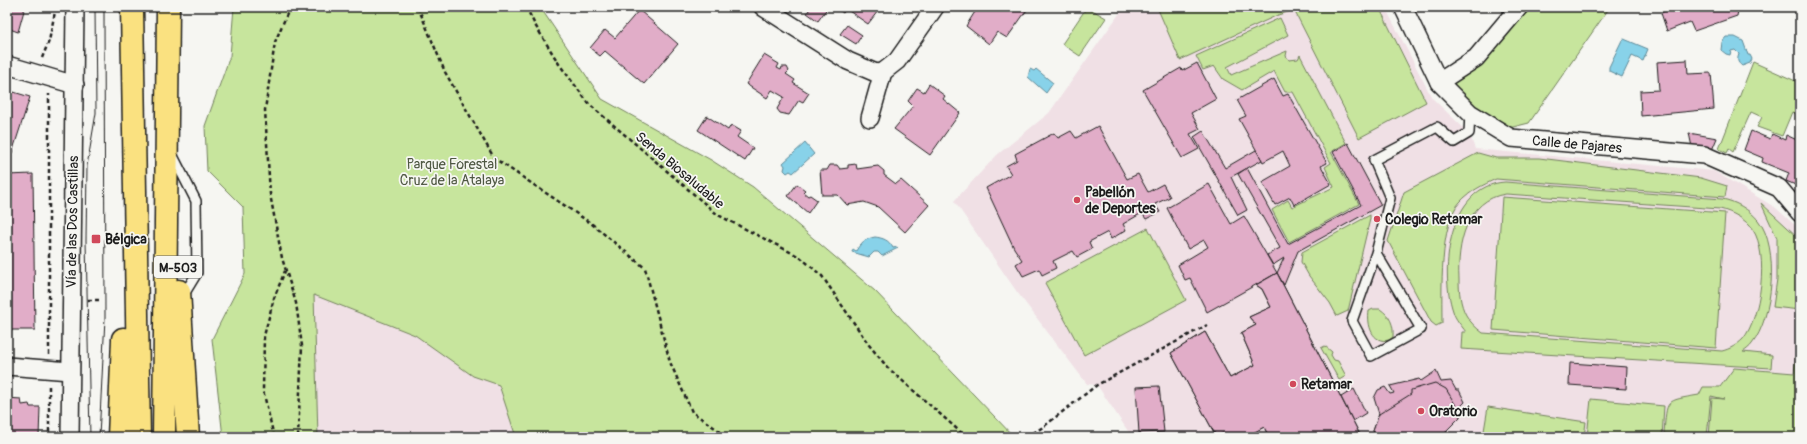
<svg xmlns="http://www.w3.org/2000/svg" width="1807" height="444" font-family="Pangolin,sans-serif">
	<rect width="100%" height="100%" fill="#f6f6f2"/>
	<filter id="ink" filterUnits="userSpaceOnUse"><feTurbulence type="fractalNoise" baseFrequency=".025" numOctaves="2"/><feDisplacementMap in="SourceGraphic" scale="8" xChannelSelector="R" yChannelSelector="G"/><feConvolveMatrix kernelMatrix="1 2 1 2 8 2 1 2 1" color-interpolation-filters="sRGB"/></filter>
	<g filter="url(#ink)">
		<!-- built -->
		<g fill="#f0e0e5">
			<polygon points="1124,7 1385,7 1432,98 1469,133 1475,149 1714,171 1776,208 1800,230 1800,437 1132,437 1097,385 1087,384 1017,292 954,201 997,155 1049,113"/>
			<polygon points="313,294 415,335 499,385 516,437 318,437"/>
		</g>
		<!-- green -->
		<g fill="#c7e59d" stroke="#72805c" fill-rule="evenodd">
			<polygon points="234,7 540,7 602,99 711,160 753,187 875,291 1014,437 516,437 499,385 473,376 415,335 314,295 318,437 223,437 212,339 245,274 243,207 207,171 205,126 230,56"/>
			<polygon points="1087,7 1106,18 1080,56 1062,44"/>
			<polygon points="1157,7 1379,7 1426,102 1359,138 1294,10 1278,15 1180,60"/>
			<polygon points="1525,7 1610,7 1529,123 1509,128 1464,99 1452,82"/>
			<polygon points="1280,18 1288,35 1227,67 1231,75 1287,51 1286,56 1289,60 1298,59 1300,55 1346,143 1331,152 1359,204 1289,242 1272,210 1288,200 1292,207 1334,187 1325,167 1331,163 1293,92 1285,92 1274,71 1242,90 1223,79 1214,66 1203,70 1196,56"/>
			<polygon points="1753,62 1800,83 1800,115 1792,112 1782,136 1757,127 1762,117 1751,112 1733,152 1729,149 1727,153 1719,149"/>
			<path d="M 1478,153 L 1496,158 L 1539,158 L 1701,178 L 1727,186 L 1725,197 L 1496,179 C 1483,185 1470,191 1460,202 C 1439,224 1442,293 1442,323 L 1436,326 L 1431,322 L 1388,241 L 1404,192 Z"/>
			<path d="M 1505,182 L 1722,199 C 1735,201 1750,210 1758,220 C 1780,247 1773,318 1752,344 C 1750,347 1746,350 1743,352 L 1772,355 L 1771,368 L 1461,349 L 1462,332 L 1466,332 C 1461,325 1455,319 1453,311 C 1439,270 1449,185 1505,182 ZM 1506,194 L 1720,209 C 1732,212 1746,219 1753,230 C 1769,254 1761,317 1743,339 C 1737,345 1730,349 1722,351 L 1483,333 C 1476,328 1470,322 1466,315 C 1460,304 1459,291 1459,279 C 1457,245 1466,199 1506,194 Z"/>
			<polygon points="1502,197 1725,213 1716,348 1493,330"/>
			<polygon points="1761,203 1800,239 1800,310 1773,307 1777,279 1777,238"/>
			<polygon points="1370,215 1370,219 1348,311 1337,316 1330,303 1309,276 1301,262 1302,252"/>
			<polygon points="1148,228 1186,300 1084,355 1045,283"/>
			<path d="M 1373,309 L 1380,309 C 1390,316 1394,324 1393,337 L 1389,340 C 1372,344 1367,325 1369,311 Z"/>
			<path d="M 1800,322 L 1800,437 L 1709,437 L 1712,398 L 1724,399 L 1711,396 L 1707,436 L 1664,433 C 1667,399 1664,401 1699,395 L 1703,387 L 1720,387 L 1734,368 L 1794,373 Z"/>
			<polygon points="1325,346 1332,352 1331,355 1334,360 1338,361 1346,376 1339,380 1321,348"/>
			<polygon points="1591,399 1664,406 1662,437 1587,437"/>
			<polygon points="1488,407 1586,422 1584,437 1483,437"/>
		</g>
		<!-- water -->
		<g fill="#88d2e9" stroke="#5d8997">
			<path d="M 1726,37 L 1735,37 L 1743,41 L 1748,55 L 1750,55 L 1752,59 L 1750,63 L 1742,66 C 1737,62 1737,60 1739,54 L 1735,50 L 1731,51 L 1730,55 L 1726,54 L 1721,50 L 1722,42 Z"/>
			<polygon points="1624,39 1648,49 1643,61 1632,56 1622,77 1609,71 1609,67 1622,40"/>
			<polygon points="1030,69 1034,71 1036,69 1053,83 1046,93 1028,77"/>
			<polygon points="805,143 814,154 793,173 790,171 787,173 784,170 785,166 783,163"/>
			<path d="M 875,237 C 883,238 889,240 893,248 L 897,247 L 898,248 L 882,256 L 878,252 L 874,252 L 869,257 L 852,252 L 853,249 L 856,251 C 861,242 865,239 875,237 Z"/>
		</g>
		<!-- building -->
		<g fill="#e1adc8" stroke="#1c1c1c" fill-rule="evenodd">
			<polygon points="7,7 25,7 18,32 7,28"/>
			<polygon points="811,7 828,7 818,21 807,13"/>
			<polygon points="835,7 881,7 868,24 846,9 843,13"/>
			<polygon points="978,7 1029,7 1007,38 997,32 989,44 966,26"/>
			<polygon points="1668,7 1737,7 1738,11 1737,16 1694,31 1690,22 1667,31 1661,13 1669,9"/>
			<polygon points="639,10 678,44 644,84 605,51 600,56 590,48 605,30 615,38"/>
			<polygon points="847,25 862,35 856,44 840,34"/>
			<polygon points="764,55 779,64 777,68 781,70 782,67 787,67 789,71 786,74 795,80 793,83 809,93 803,102 799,100 789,115 780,113 777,109 784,97 772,90 767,98 746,84"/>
			<polygon points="1687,60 1688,74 1711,73 1714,109 1641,116 1640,91 1659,90 1657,62"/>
			<polygon points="1197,63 1216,99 1191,113 1200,129 1190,134 1199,149 1182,158 1143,90 1181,68 1182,71"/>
			<polygon points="1274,79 1283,96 1288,94 1327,163 1321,166 1331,184 1294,205 1290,197 1275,205 1262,182 1290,166 1283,151 1263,162 1239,119 1246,116 1237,100"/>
			<polygon points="929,84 945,96 943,99 960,113 930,155 894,129 913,106 908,101 917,88 924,92"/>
			<polygon points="7,90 30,97 12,153 7,152"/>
			<polygon points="707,116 728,130 731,125 741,131 737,137 753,148 745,161 698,130"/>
			<polygon points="1098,126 1127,179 1138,174 1148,192 1163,184 1170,197 1155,204 1160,212 1146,219 1142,213 1123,224 1126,230 1111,239 1108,232 1089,242 1092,249 1077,257 1073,251 1053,261 1056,268 1042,275 1039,269 1023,276 1016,264 1022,260 1014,248 986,188 1011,174 1006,166 1017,160 1015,154 1054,133 1058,138 1071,131 1076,138"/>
			<polygon points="1203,131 1225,168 1256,150 1262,160 1231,177 1247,210 1238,215 1194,137"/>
			<polygon points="1751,131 1770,139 1772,134 1785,140 1786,135 1797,140 1800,133 1800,182 1798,186 1786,181 1789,173 1762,162 1763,158 1744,150"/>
			<polygon points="1689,133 1717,138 1712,150 1692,147"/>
			<polygon points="1348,143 1381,205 1298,251 1284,285 1277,273 1284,258 1273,265 1267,255 1280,248 1238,174 1247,168 1288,244 1361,205 1333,152"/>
			<polygon points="856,164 857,169 878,166 884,171 884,175 896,184 901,180 929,205 905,232 878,207 864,202 847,205 838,195 822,195 820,170 827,170 830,165 837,165 840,169 848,168 848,165"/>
			<polygon points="33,174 35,330 7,330 7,175"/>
			<polygon points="797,184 805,190 803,192 808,196 810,195 817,200 808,213 788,196"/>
			<polygon points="1209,184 1231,224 1244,216 1277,273 1207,312 1190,278 1185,280 1178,265 1208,247 1204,240 1188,249 1167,208"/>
			<path d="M 1277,273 L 1353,421 L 1361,437 L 1269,437 L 1264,427 L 1253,433 L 1256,437 L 1225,437 L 1223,433 L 1216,436 L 1171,353 L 1205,332 L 1230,378 L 1255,365 L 1241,333 L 1256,325 L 1249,317 L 1271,307 L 1262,289 L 1256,285 ZM 1262,380 L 1266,381 L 1279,406 L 1248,424 L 1246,421 L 1240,424 L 1236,419 L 1246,413 L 1236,393 Z"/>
			<polygon points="1277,273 1353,421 1361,437 1269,437 1264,427 1253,433 1256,437 1225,437 1223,433 1216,436 1171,353 1205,332 1230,378 1255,365 1241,333 1256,325 1249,317 1271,307 1262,289 1256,285"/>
			<polygon points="1570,363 1627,367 1626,389 1569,385"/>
			<polygon points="1436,371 1441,382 1451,381 1456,390 1459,390 1465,402 1458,409 1460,417 1446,431 1449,437 1377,437 1373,431 1379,414 1374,398 1378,390 1385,387 1390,394 1394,393 1390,386 1419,379 1421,381"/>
			<polygon points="1435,383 1446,389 1458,409 1460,417 1446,431 1449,437 1377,437 1373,431 1379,414 1411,394 1411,390"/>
			<polygon points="1159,386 1164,432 1139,433 1136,387"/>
			<polygon points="1354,389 1366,413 1353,421 1341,397"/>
			<polygon points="7,398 21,399 22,405 29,404 30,407 40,407 39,437 7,437"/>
		</g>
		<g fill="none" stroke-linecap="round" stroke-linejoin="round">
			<defs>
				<g id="lane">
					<polyline points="172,154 196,201 197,273 183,296"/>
					<polyline points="1376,253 1421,329 1371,356 1352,321 1376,253 1390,198 1374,160 1437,127 1454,142 1469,133 1470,113"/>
				</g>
				<g id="street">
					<polyline points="763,7 848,61 876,73 883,72 897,61 935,7"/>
					<polyline points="1403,7 1439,82 1470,113 1511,138 1704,155 1779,188 1800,213"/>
					<polyline points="7,65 75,85"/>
					<polyline points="1439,82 1476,58 1519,7"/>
					<polyline points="870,118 883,72"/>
					<polyline points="7,366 70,371"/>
					<polyline points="70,437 75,7"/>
				</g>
				<g id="highway">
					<polyline points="132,7 139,437"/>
					<polyline points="179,291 188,437"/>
					<polyline points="119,437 123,339"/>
					<polyline points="164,437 168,7"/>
				</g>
			</defs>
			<!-- lane casing -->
			<use href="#lane" stroke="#1c1c1c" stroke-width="12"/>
			<!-- street casing -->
			<use href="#street" stroke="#1c1c1c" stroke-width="20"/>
			<!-- highway casing -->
			<use href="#highway" stroke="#1c1c1c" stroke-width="25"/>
			<!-- path -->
			<g stroke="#1c1c1c" stroke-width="2.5" stroke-dasharray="4 3" stroke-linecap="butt">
				<polyline points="290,7 275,42 265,110 270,194 282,258 296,303 302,346 298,437"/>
				<polyline points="418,7 445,72 494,158 592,224 645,268 670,362 692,412 728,437"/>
				<polyline points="526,7 535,25 559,64 589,104 718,215 800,257 822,276 869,345 888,368 966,437"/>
				<polyline points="42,58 49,41 56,7"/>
				<polyline points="88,300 101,300"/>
				<polyline points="49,355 49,94"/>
				<polyline points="49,386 49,437"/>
				<polyline points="274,437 263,390 264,336 274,298 285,271"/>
				<polyline points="1027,437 1043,427 1097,385 1207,325"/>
			</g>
			<!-- lane -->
			<use href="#lane" stroke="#f6f6f2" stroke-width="9"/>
			<!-- street -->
			<use href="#street" stroke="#f6f6f2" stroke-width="17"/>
			<!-- highway -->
			<use href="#highway" stroke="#fae180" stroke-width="22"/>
			<!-- tram -->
			<g stroke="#1c1c1c" stroke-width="1">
				<polyline points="90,437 86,240 87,166 96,113 95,7"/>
				<polyline points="99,437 105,318 104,7"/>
			</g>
		</g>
	</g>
	<!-- markers -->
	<g fill="#d1495b" stroke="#f6f6f2" stroke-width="1.5">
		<circle cx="1077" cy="200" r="4"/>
		<circle cx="1377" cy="219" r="4"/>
		<rect x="91" y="234" width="10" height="10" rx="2"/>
		<circle cx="1293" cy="384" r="4"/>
		<circle cx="1421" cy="411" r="4"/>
	</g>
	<g text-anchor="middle" stroke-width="3.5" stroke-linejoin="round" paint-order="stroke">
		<!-- shield labels -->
		<rect fill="#f6f6f2" stroke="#5d5d5c" stroke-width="1" x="154" y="256" width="48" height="22" rx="3"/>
		<g font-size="13" font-weight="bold" fill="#1c1c1c">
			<text x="178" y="272">M-503</text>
		</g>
		<!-- street labels -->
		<g font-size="14" fill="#1c1c1c" stroke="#f6f6f2">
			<text transform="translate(1577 144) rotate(5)" y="5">Calle de Pajares</text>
			<text transform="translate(680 170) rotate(40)" y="5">Senda Biosaludable</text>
			<text transform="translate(72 222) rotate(-89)" y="5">Vía de las Dos Castillas</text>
		</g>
		<!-- park labels -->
		<g font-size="14" fill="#4f5843" stroke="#f6f6f2">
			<text x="452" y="169">Parque Forestal<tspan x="452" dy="16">Cruz de la Atalaya</tspan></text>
		</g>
		<!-- poi labels -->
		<g font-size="14" font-weight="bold" fill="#1c1c1c" stroke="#f6f6f2" text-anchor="start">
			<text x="1085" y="197">Pabellón<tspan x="1085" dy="16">de Deportes</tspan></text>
			<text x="1385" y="224">Colegio Retamar</text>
			<text x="105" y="244">Bélgica</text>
			<text x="1301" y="389">Retamar</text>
			<text x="1429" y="416">Oratorio</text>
		</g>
	</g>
	<!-- margin -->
	<rect width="1807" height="444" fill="none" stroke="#f6f6f2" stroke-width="24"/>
	<rect x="12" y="12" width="1783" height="420" fill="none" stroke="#1c1c1c" stroke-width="1.5" filter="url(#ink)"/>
</svg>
